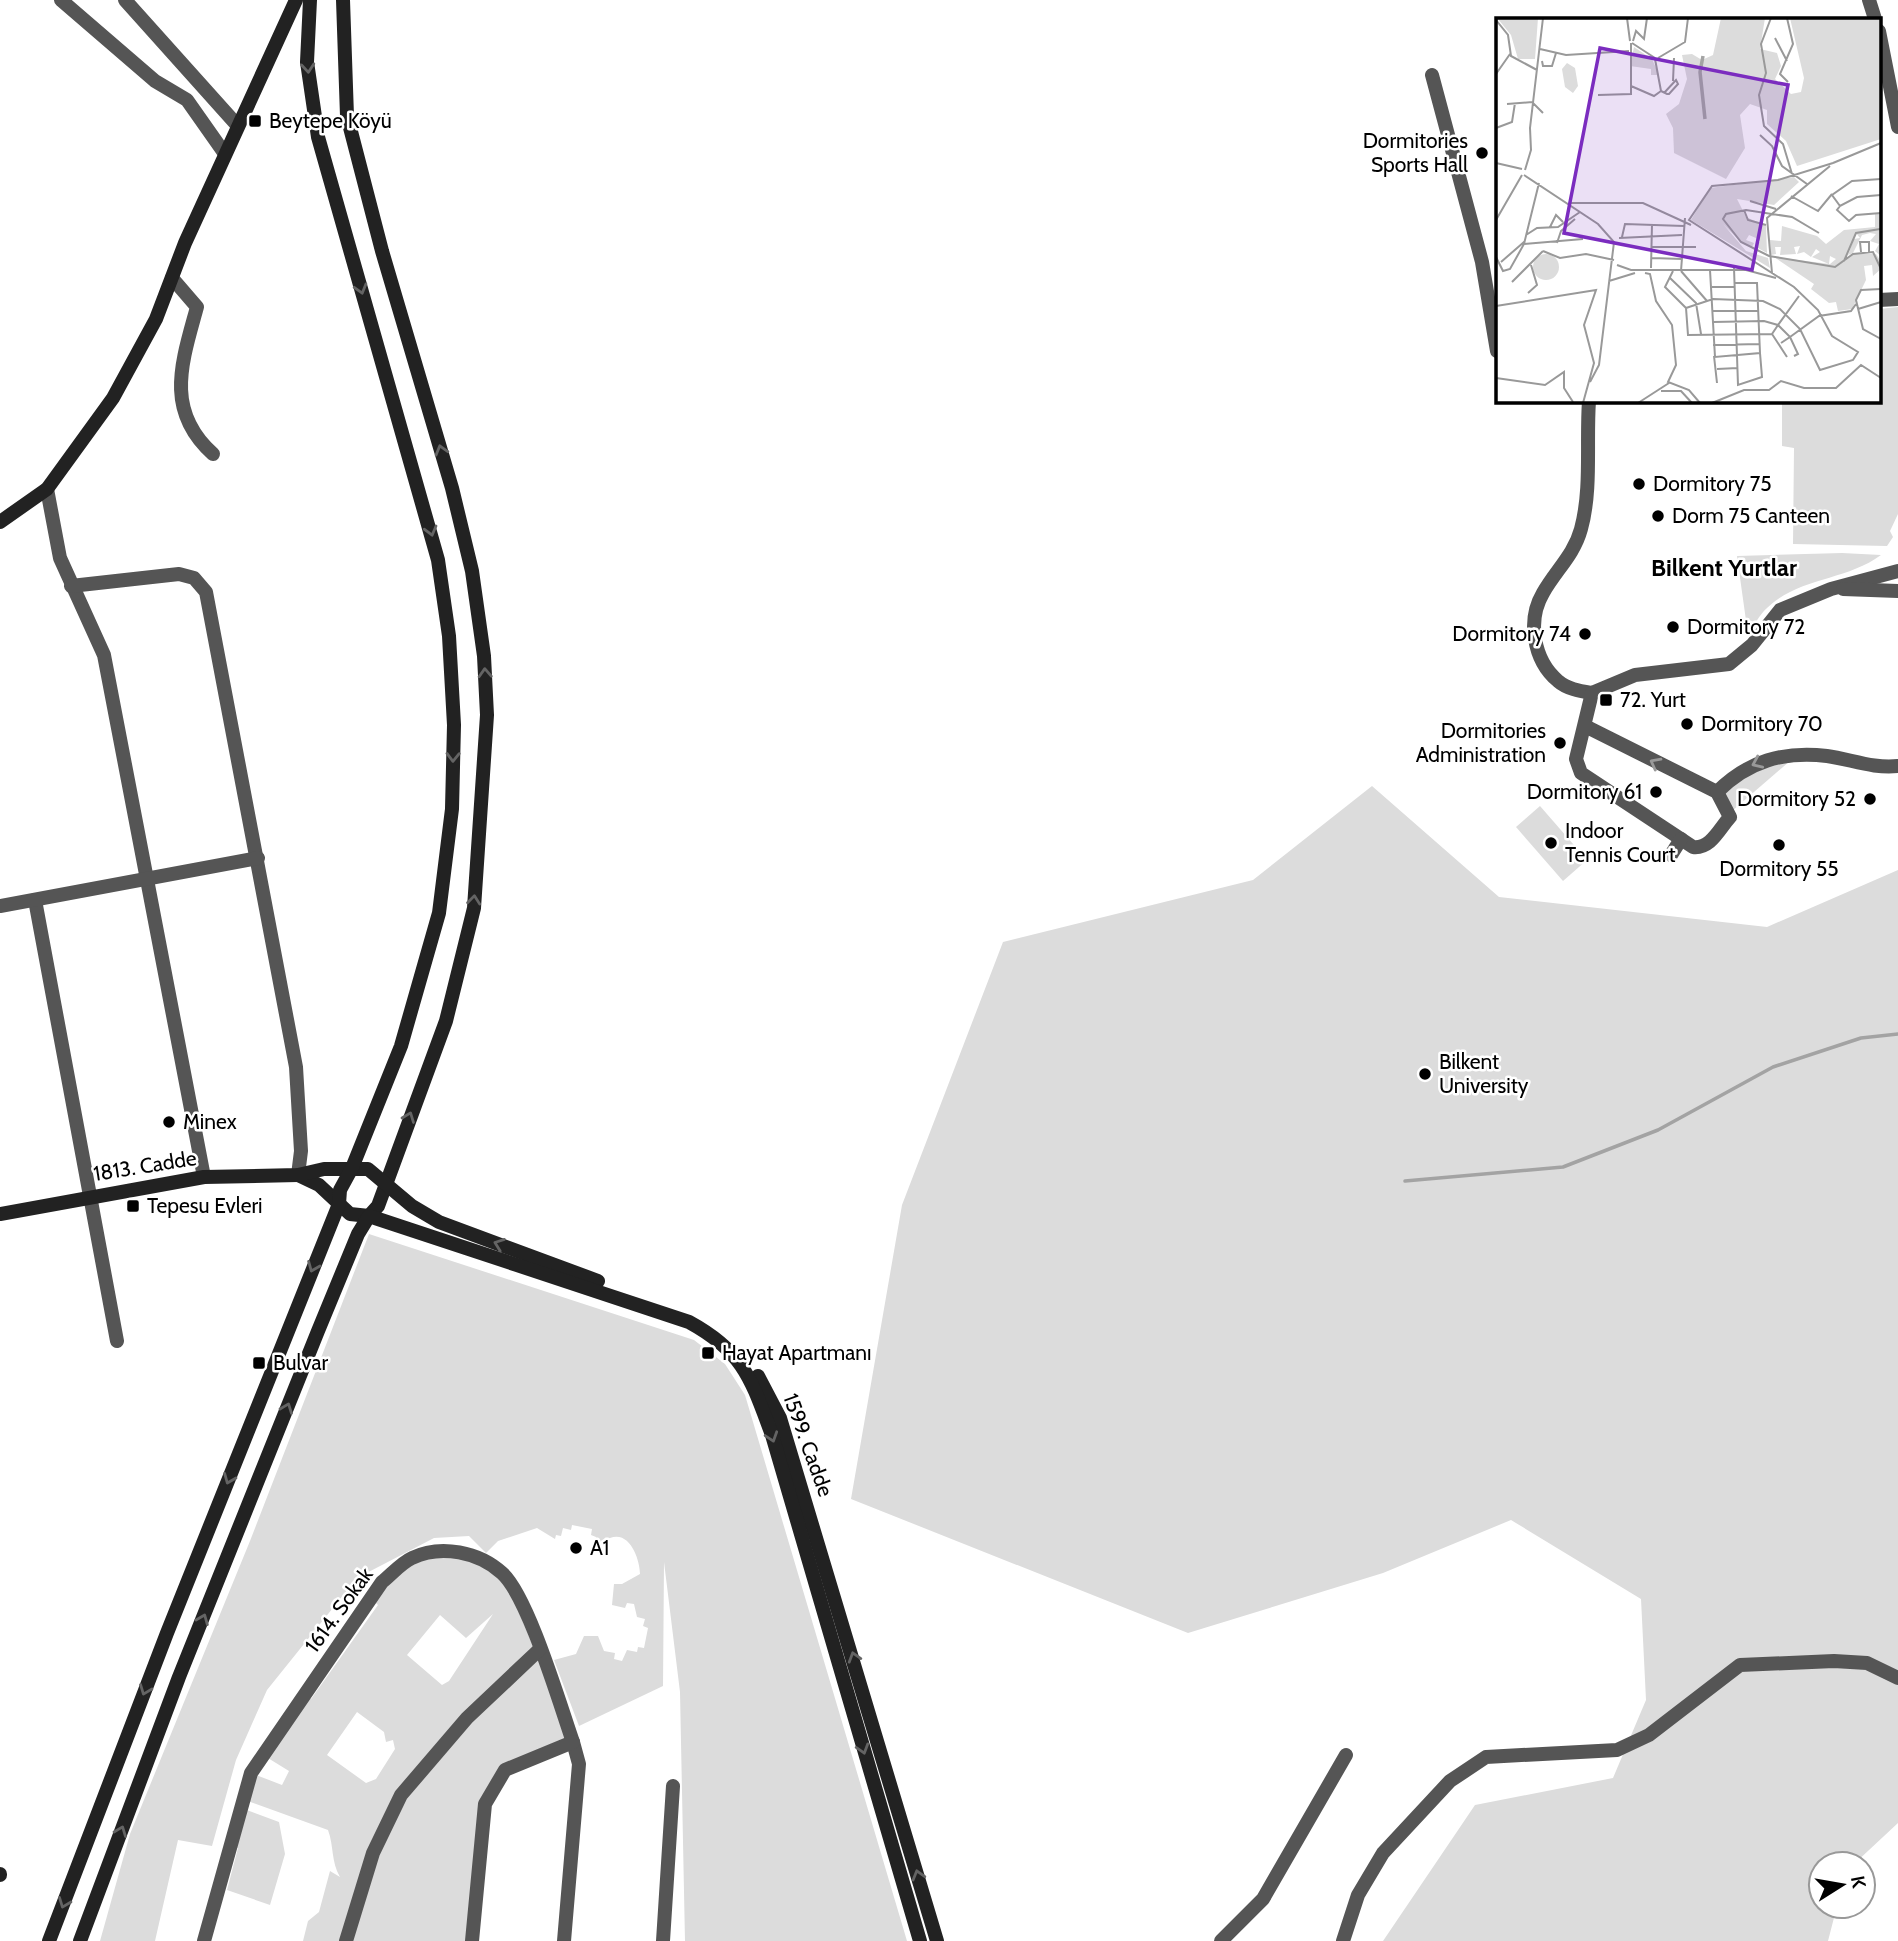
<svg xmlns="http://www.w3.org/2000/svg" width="1898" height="1941" font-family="Cabin,sans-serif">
	<rect width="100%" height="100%" fill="#fff"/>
	<!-- green -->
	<g fill="#dcdcdc" fill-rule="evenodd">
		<polygon points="1898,307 1898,514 1890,531 1893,537 1887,546 1793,544 1794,448 1782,446 1782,401 1879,401 1879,309"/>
		<path d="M 1842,553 L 1881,555 C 1846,581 1799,577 1767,608 C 1759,615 1754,626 1748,635 L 1737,556 Z"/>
		<polygon points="1790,761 1732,811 1722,793 1762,765"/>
		<polygon points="1372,786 1499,897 1767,927 1898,870 1898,1823 1854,1864 1821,1864 1821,1906 1837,1906 1828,1941 1383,1941 1475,1805 1613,1778 1646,1700 1641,1599 1511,1520 1383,1573 1188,1633 851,1499 902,1205 1003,942 1253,880"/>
		<polygon points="1540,806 1587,860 1563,881 1516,827"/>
		<path d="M 369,1234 L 694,1340 L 725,1364 L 745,1395 L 907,1941 L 685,1941 L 680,1692 L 664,1562 L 663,1686 L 579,1726 L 554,1660 L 576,1654 L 584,1636 L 598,1636 L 604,1651 L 615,1653 L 614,1659 L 622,1661 L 627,1650 L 637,1652 L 638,1647 L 644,1648 L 648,1628 L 643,1626 L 645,1619 L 637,1617 L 634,1604 L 627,1603 L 625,1608 L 612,1605 L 614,1584 L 622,1584 L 640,1574 C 640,1560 630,1530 610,1538 C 603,1541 601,1545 594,1546 L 596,1537 L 591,1535 L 592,1529 L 572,1525 L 571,1530 L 563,1528 L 561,1536 L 556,1535 L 555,1539 L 537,1528 L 498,1541 L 486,1553 L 469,1536 L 434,1538 L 357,1578 L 267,1690 L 236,1760 L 212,1846 L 178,1840 L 155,1941 L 100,1941 L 130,1834 L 250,1541 Z"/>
		<path d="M 442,1551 L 503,1574 L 573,1742 L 505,1770 L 485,1804 L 467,1941 L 303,1941 L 308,1921 L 319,1912 L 330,1871 L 340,1877 C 331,1862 334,1846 328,1830 L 242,1799 L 251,1773 L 282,1785 L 289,1771 L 263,1755 L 304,1695 L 311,1699 L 378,1605 L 371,1598 L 411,1558 ZM 493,1614 L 449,1681 L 442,1685 L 407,1655 L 440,1615 L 466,1638 ZM 357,1712 L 384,1732 L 386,1742 L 393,1740 L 395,1749 L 376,1779 L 366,1783 L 327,1755 Z"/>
		<polygon points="239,1807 279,1822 285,1854 270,1905 227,1890 238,1848 229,1845"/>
	</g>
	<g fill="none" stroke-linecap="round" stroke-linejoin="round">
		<!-- stream -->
		<polyline stroke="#a3a3a3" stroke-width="3.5" points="1405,1181 1563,1167 1658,1130 1773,1067 1861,1038 1898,1034"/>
		<!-- street -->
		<g stroke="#555" stroke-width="14">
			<polyline points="61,0 155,81 187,100 225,154"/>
			<polyline points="125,0 237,125"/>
			<polyline points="1869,0 1875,19"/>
			<polyline points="1879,31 1898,127"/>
			<polyline points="1432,75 1482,262 1497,351"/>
			<path d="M 172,278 L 197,307 C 182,362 164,410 213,454"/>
			<polyline points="1879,300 1898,299"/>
			<path d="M 1589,401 C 1586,442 1592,489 1581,529 C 1574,555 1556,570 1543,593 C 1527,620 1533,660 1558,681 C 1567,689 1580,691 1592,693 L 1635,675 L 1729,664 L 1752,645 L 1780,610 L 1831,589 L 1898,571"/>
			<polyline points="47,489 60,558 104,655 204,1177"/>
			<polyline points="71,586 179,574 194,578 206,592 296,1067 301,1151 298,1175"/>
			<polyline points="1843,589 1898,591"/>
			<path d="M 1585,726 L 1717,792 L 1730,817 C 1719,829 1711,849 1693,847 L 1581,773 L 1576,759 L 1592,693"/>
			<path d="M 1717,792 C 1748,761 1783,751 1827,756 C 1850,759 1874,769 1898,766"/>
			<polyline points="1671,855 1681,839"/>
			<polyline points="35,900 117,1341"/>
			<polyline points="0,906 258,858"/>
			<path d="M 204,1941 L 251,1773 L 382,1582 C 391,1575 401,1563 412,1558 C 441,1544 479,1552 502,1573 C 528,1596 560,1705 573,1742 L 579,1764 L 564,1941"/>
			<polyline points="346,1941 373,1853 401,1795 467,1718 540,1649"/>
			<polyline points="472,1941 485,1804 505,1770 573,1742"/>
			<polyline points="663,1941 673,1786"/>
			<polyline points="1221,1941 1263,1899 1346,1755"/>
			<polyline points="1343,1941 1358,1895 1383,1853 1450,1781 1486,1757 1617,1750 1649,1735 1740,1665 1834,1661 1867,1663 1898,1678"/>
		</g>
		<!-- secondary -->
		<g stroke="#222" stroke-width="14">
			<polyline points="0,522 47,489 113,398 156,319 185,243 296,0"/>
			<polyline points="298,1175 319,1185 350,1214 369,1216 378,1206 446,1021 474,908 487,715 484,656 472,571 452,488 382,251 347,116 343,0"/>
			<polyline points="0,1214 204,1177 298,1175 324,1169 368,1169 412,1206 439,1222 598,1281"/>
			<polyline points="758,1376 780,1418 937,1941"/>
			<polyline points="0,1874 0,1875"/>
			<polyline points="49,1941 167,1633 339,1204 340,1190 352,1168 401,1046 439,913 452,809 454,725 449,636 438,560 318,137 307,62 310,0"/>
			<path d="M 80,1941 L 179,1677 L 318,1331 L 358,1234 L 369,1216 L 689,1322 C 744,1352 751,1379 772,1435 L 920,1941"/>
		</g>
	</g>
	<!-- one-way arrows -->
	<defs><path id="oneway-chevron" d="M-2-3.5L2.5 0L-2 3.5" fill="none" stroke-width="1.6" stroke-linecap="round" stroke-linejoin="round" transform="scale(1.75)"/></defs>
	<g stroke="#646464">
		<use href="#oneway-chevron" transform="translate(308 68) rotate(85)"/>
		<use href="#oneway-chevron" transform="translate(361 289) rotate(74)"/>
		<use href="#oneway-chevron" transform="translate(441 450) rotate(-106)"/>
		<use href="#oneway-chevron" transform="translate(431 531) rotate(75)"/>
		<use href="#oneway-chevron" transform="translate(485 673) rotate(-93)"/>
		<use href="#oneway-chevron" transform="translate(453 757) rotate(91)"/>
		<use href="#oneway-chevron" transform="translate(474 900) rotate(-84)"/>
		<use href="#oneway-chevron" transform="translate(409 1117) rotate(-69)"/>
		<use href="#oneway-chevron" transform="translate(499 1244) rotate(-160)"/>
		<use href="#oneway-chevron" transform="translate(313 1267) rotate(112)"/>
		<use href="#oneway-chevron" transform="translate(287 1408) rotate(-69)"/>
		<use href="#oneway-chevron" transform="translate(772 1437) rotate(72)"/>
		<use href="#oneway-chevron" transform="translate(229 1479) rotate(112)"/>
		<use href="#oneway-chevron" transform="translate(203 1619) rotate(-68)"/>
		<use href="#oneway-chevron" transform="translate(854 1657) rotate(-107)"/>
		<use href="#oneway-chevron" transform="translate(145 1690) rotate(111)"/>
		<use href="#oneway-chevron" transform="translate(863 1749) rotate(73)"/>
		<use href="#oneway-chevron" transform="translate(121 1831) rotate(-69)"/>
		<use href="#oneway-chevron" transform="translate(918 1875) rotate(-106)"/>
		<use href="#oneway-chevron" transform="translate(64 1903) rotate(111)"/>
	</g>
	<g stroke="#999">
		<use href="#oneway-chevron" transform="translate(1655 763) rotate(-152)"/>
		<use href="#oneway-chevron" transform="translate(1757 763) rotate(156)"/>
	</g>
	<!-- markers -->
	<g fill="#000" stroke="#fff" stroke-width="2.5">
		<rect x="248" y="114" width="14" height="14" rx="3.5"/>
		<circle cx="1482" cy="153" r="7"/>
		<circle cx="1639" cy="484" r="7"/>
		<circle cx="1658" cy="516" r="7"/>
		<circle cx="1673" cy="627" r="7"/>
		<circle cx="1585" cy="634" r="7"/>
		<rect x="1599" y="693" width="14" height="14" rx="3.5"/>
		<circle cx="1687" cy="724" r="7"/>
		<circle cx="1560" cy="743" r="7"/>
		<circle cx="1656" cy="792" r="7"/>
		<circle cx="1870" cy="799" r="7"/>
		<circle cx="1551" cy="843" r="7"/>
		<circle cx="1779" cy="845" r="7"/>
		<circle cx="1425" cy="1074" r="7"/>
		<circle cx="169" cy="1122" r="7"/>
		<rect x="126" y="1199" width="14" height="14" rx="3.5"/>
		<rect x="701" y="1346" width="14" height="14" rx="3.5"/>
		<rect x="252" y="1356" width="14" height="14" rx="3.5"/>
		<circle cx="576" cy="1548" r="7"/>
	</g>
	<g text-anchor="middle" stroke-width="5" stroke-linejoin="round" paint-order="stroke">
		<!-- poi labels -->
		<g font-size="21" fill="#000" stroke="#fff" text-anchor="start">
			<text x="269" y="128">Beytepe Köyü</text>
			<text x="1468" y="148" text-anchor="end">Dormitories<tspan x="1468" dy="24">Sports Hall</tspan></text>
			<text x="1653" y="491">Dormitory 75</text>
			<text x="1672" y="523">Dorm 75 Canteen</text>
			<text x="1687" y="634">Dormitory 72</text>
			<text x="1571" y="641" text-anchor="end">Dormitory 74</text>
			<text x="1620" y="707">72. Yurt</text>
			<text x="1701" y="731">Dormitory 70</text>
			<text x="1546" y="738" text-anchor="end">Dormitories<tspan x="1546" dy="24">Administration</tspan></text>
			<text x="1642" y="799" text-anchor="end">Dormitory 61</text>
			<text x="1856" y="806" text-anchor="end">Dormitory 52</text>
			<text x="1565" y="838">Indoor<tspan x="1565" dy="24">Tennis Court</tspan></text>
			<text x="1779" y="876" text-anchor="middle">Dormitory 55</text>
			<text x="1439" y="1069">Bilkent<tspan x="1439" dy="24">University</tspan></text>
			<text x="183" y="1129">Minex</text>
			<text x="147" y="1213">Tepesu Evleri</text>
			<text x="722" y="1360">Hayat Apartmanı</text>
			<text x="273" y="1370">Bulvar</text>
			<text x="590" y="1555">A1</text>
		</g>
		<!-- street labels -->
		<g font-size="21" fill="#000" stroke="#fff">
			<text transform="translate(145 1166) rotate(-9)" y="7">1813. Cadde</text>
			<text transform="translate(808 1445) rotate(70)" y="7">1599. Cadde</text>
			<text transform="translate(339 1610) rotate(-54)" y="7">1614. Sokak</text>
		</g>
		<!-- quarter labels -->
		<g font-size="24" font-weight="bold" fill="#000" stroke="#fff">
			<text x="1724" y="576">Bilkent Yurtlar</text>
		</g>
	</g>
	<!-- overview -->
	<g transform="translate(1496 18)">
		<rect width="385" height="385" fill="#fff"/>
		<path d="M 42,0 L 39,41 L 22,41 L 15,17 L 2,1 ZM 225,0 L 269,0 L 264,31 L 281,35 L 285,48 L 279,61 L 295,76 L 305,74 L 308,60 L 294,0 L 385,0 L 385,121 L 301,148 L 290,123 L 271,106 L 271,92 L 254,86 L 244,97 L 249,130 L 230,161 L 178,135 L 177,110 L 170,96 L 183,86 L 191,61 L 186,37 L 196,36 L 206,42 L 217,37 ZM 138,29 L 156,41 L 163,57 L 155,57 L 155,51 L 134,48 ZM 71,45 L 79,50 L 82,68 L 77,75 L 69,69 L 66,51 ZM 298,159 L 303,164 L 278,187 L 241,181 L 250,199 L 270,208 L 271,235 L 260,229 L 264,223 L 260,220 L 253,217 L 250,222 L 258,225 L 256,229 L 245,224 L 227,206 L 250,233 L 272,240 L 274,250 L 195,202 L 214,170 ZM 379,195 L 385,195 L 385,238 L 379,233 L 383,226 L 374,223 L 380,216 L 374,215 L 366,217 L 357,235 L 352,237 L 358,221 L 364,220 L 360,215 L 348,242 L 357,236 L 380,236 L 384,242 L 385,251 L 377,258 L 376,247 L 368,248 L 370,262 L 356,291 L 342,293 L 340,284 L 333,285 L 315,271 L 318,266 L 278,239 L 334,246 L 340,241 L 334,238 L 333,246 L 316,239 L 324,234 L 320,231 L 315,239 L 308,234 L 301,236 L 304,228 L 298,229 L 300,236 L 284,237 L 285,229 L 279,229 L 280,236 L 275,237 L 274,222 L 285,223 L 286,208 L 321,218 L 330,226 L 348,212 L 379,209 ZM37 249a13 13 0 1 1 26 0a13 13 0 1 1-26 0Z" fill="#dcdcdc"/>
		<path fill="none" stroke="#a3a3a3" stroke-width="3.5" d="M 207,38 L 204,54 L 209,101"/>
		<path fill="none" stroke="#999" stroke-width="2" d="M 131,0 L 134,23M 275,0 L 265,26 L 270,55 L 263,77 L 268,108 L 287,126 L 296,156M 291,0 L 297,26 L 284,56 L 292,64M 0,2 L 12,17 L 15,38 L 41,52M 279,20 L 291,43M 137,23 L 140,13 L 148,21 L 151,0M 136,25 L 159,40M 44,31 L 70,37 L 133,33M 162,40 L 189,24 L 192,0M 159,41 L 165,73M 46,43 L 47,48 L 56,48 L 60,35M 0,56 L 14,36M 177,63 L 178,40M 135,68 L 158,78 L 165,73M 165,73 L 171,76 L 173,76 L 182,66 L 180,62 L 168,75M 102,77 L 135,76 L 135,25M 11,86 L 36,84 L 47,95M 0,110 L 16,104 L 19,85M 264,117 L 276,128 L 286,148 L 311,166M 0,145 L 26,151M 337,145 L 385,125M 29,152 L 35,132 L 34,110 L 47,0M 28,157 L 102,206 L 118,224 L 103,347 L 94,364M 385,161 L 356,163 L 336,177 L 344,188 L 361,179 L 385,177M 295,178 L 322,193 L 336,176M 254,183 L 280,191M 74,185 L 147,185 L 195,207M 344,188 L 341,192 L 353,203 L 360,197 L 385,195M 248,192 L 252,202 L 270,207M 0,202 L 26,157M 54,209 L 60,197 L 67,204M 323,215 L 296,199 L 250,192 L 230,196 L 227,201 L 245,224 L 273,238 L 339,249 L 357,236 L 377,234 L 385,251M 30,217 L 41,210 L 62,209 L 84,194M 126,219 L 129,206 L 188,208M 123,220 L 186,217M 61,225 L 65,213 L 79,201M 28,226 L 87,221M 156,229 L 200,229M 47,233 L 64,240 L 90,236 L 118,242M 365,234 L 364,224 L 373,224 L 373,234M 0,239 L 7,253 L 14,251 L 28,226 L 43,165M 156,240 L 186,241M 348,243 L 360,215 L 384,211M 5,244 L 28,224M 121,247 L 135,252 L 250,252 L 280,260M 155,250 L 156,206M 238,250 L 242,367 L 266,359 L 264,335M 214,252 L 219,339 L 264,335 L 261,265 L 239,265M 177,253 L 169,269 L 190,290 L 192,317 L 276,316 L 282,307 L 294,319 L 323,298 L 355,293 L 360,286M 185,253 L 189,200M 185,253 L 211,283M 149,255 L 154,256 L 160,283 L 176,307 L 180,347 L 172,364 L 193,372 L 204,385M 276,255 L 271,200 L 334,148M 174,260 L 200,285 L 205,316M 113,263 L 139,255M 16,264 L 47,233M 216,269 L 239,269M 385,271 L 365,272 L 360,282 L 367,311 L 385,321M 32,275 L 41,267 L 35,247M 0,288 L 100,272 L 88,307 L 98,345 L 87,385M 190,290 L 217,281 L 267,283 L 284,291 L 304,311 L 324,352 L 357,342 L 362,334 L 336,318 L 322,292 L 298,269 L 193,202 L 216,168 L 282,162 L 337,145M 362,291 L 385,284M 217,293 L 262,293M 217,304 L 268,303 L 282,307 L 303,278M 276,316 L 291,339M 285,325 L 294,319 L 302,336 L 298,338M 217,327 L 264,326M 218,338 L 221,365M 221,351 L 242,350M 0,360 L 49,367 L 68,354 L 68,370 L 77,384M 165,373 L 185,373 L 196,385M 142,385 L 173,365M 216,385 L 248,372 L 273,372 L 285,363 L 308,370 L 340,370 L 365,347 L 385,360"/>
		<path fill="#7b2cbf" fill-opacity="0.15" stroke="#7b2cbf" stroke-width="3.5" d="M 104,30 L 292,67 L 256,252 L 68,215 Z"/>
		<rect width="385" height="385" fill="none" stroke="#000" stroke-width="3.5"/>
	</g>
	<!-- north arrow -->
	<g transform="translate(1842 1885) rotate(79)"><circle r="33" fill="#ffffff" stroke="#999999" stroke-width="2"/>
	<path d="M0-5L12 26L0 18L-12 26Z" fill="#000000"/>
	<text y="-10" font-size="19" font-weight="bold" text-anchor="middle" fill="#000000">K</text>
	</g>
</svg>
